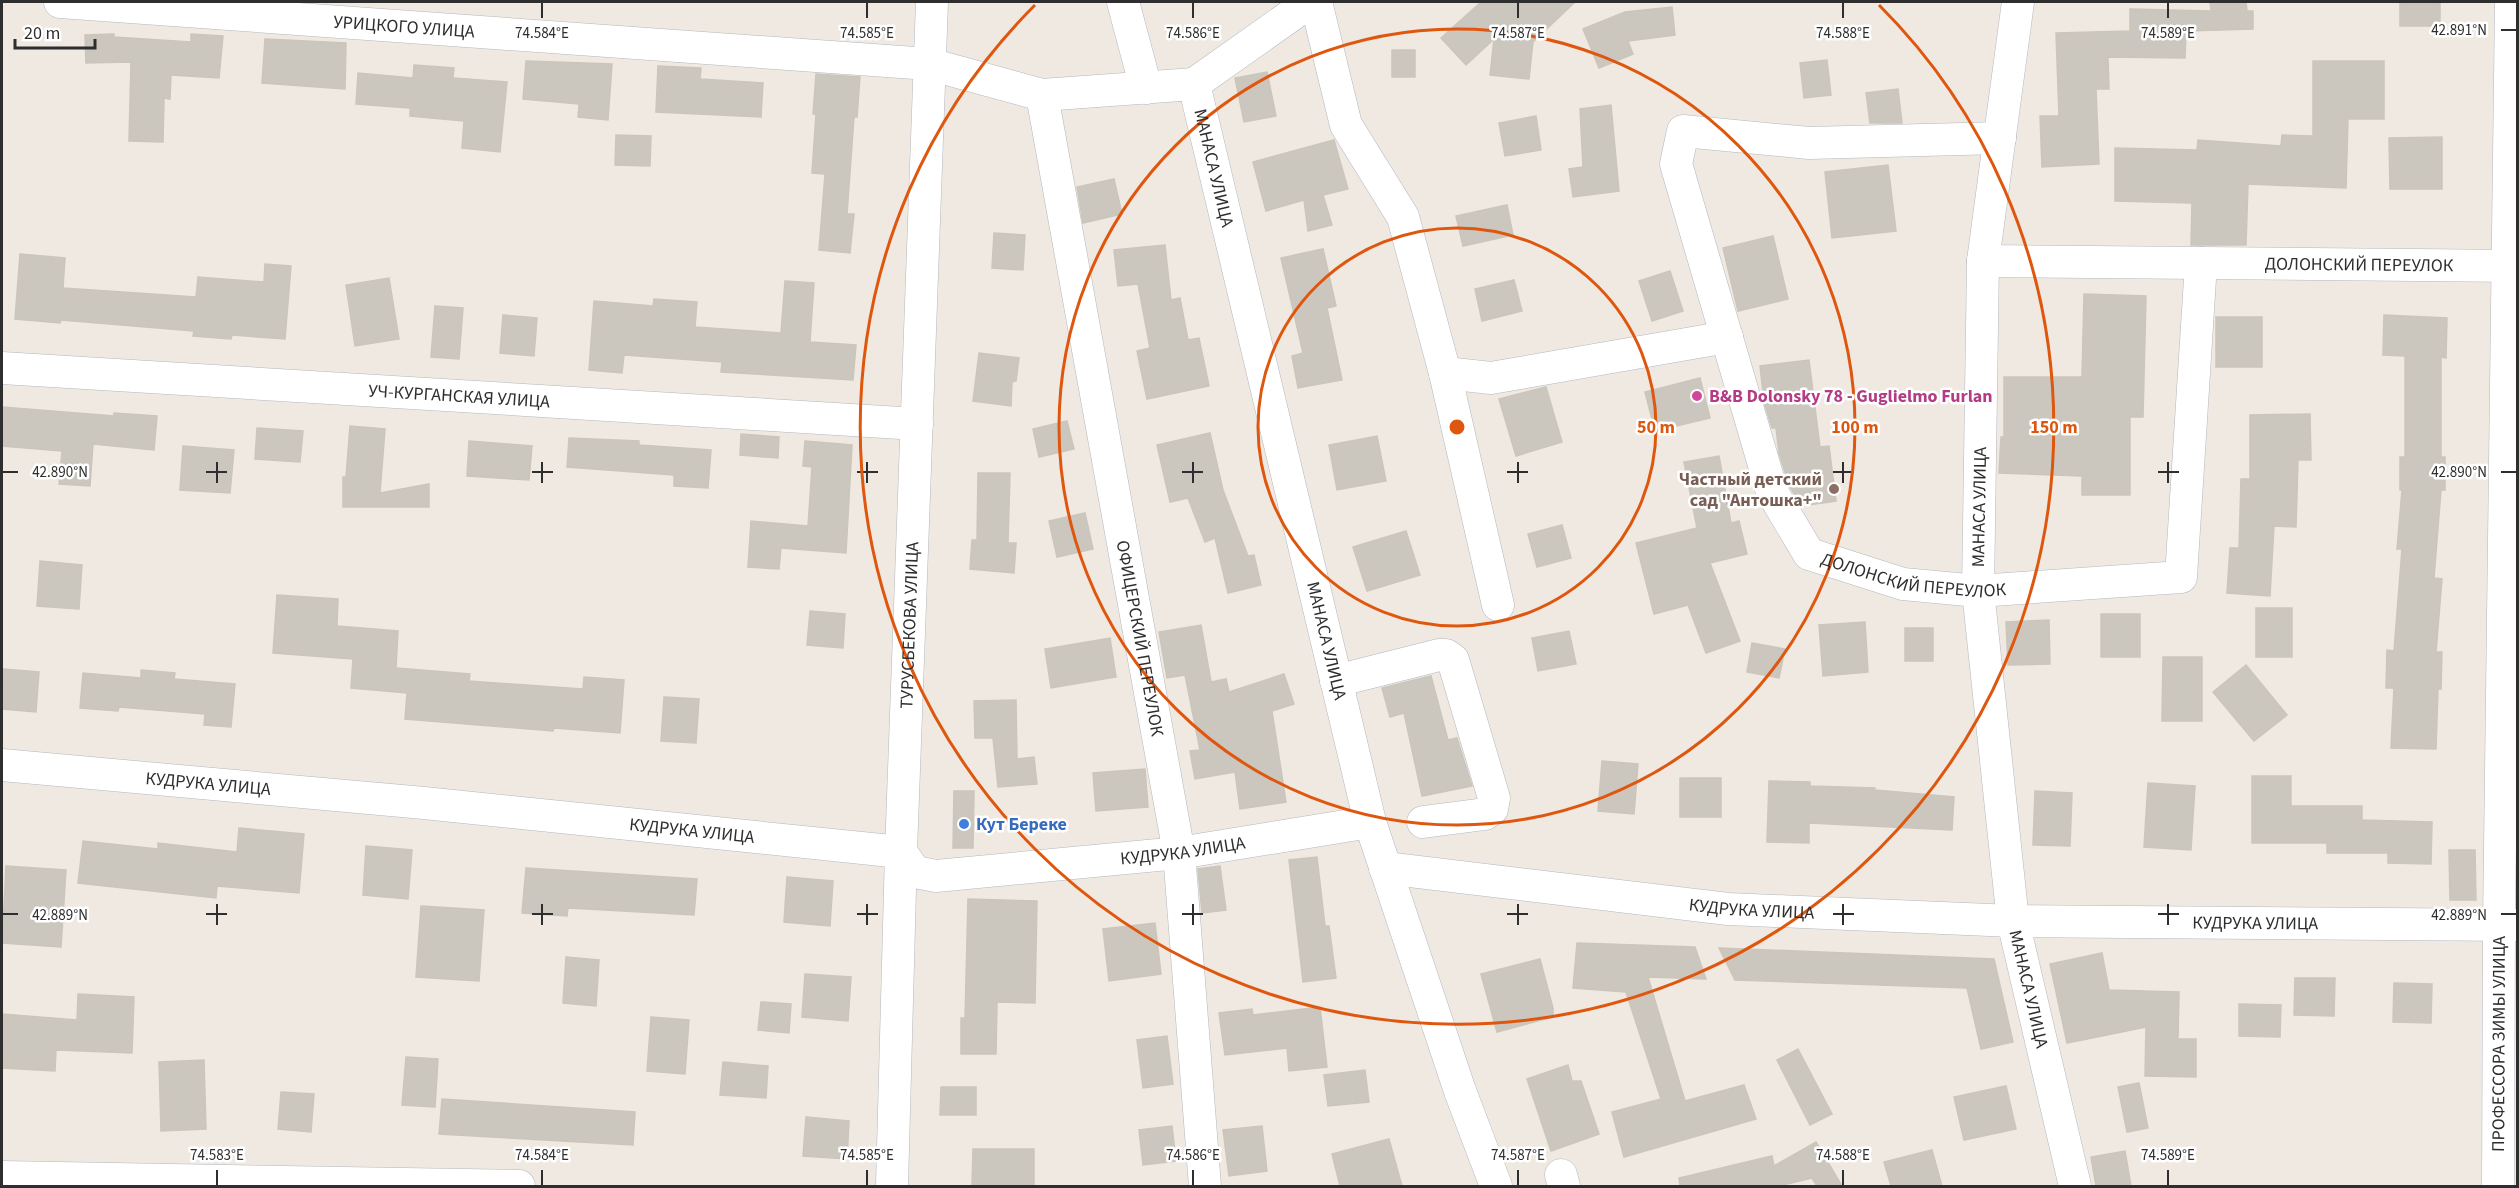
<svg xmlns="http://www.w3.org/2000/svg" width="2519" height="1188" font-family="'Source Sans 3',sans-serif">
	<rect width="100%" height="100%" fill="#efe9e1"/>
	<!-- building -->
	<g fill="#cbc7bf" stroke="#cbc5ba" stroke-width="1.5">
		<polygon points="1481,2 1575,2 1533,42 1529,79 1490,75 1494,39 1466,65 1441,38"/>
		<polygon points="2210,2 2246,2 2247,11 2253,11 2253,29 2186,31 2185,58 2108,57 2109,89 2096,89 2099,164 2042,167 2040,116 2059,116 2056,33 2130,31 2130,9 2211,11"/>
		<rect x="2400" y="2" width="40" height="24"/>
		<polygon points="1672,7 1675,35 1628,41 1633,54 1599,68 1583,29 1625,12"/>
		<polygon points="114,34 114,37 191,42 191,34 223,36 219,78 171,75 170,99 164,98 163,142 129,141 131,62 86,63 85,35"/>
		<polygon points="265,39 346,43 345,89 262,83"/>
		<rect x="1392" y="50" width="23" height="27"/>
		<polygon points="1827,60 1831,95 1804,98 1800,63"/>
		<polygon points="526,61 612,64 608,120 578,117 579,104 523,99"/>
		<polygon points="2313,61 2384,61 2384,119 2348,119 2346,188 2248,184 2246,245 2191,245 2192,203 2115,201 2115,148 2197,150 2198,140 2281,146 2282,135 2313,136"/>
		<polygon points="414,65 454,68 453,78 507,82 500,152 462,148 464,121 410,116 410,108 356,104 358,73 413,78"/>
		<polygon points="658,66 701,68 700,79 763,83 761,117 656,112"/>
		<polygon points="1267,72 1276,116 1244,122 1235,78"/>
		<polygon points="816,74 860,77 857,117 854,117 847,214 854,214 850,253 819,250 825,174 812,173 816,114 813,114"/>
		<polygon points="1898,89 1902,123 1870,123 1866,93"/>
		<polygon points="1611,105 1619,191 1573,197 1569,169 1583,167 1580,109"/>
		<polygon points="1536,116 1541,150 1505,156 1499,123"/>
		<polygon points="616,135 651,136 650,166 615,165"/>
		<polygon points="2442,137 2442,189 2390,189 2389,138"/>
		<polygon points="1334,140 1348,189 1323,195 1332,225 1308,231 1304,200 1266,211 1253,162"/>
		<polygon points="1888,165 1896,231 1832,238 1825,172"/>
		<polygon points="1114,179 1122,214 1083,223 1077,187"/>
		<polygon points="1507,205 1513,235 1463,246 1456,216"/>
		<polygon points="994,233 1025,235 1023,270 992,268"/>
		<polygon points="1773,236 1788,299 1738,311 1723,248"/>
		<polygon points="1165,245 1171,300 1180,298 1188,340 1199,338 1209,386 1147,399 1137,351 1150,348 1138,284 1118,286 1114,250"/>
		<polygon points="1323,249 1336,306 1327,308 1342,380 1298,388 1292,356 1303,353 1281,258"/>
		<polygon points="20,254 65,258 63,288 196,297 198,277 264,282 265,264 291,266 285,339 232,335 231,339 193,336 194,331 61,320 60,323 15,319"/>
		<polygon points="1670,271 1683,311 1652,321 1639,281"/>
		<polygon points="389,278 399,339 355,346 346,285"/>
		<polygon points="1514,280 1522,311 1482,321 1475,289"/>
		<polygon points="785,281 814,283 810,342 856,345 853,380 721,372 722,362 624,355 622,373 589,370 594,301 653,306 654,299 697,302 695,327 781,333"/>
		<polygon points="2084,294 2146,296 2143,417 2130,417 2130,495 2082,495 2082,476 1999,473 2001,437 2004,437 2004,377 2082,377"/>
		<polygon points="435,306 463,308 459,359 431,357"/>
		<polygon points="503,315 537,318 534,356 500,353"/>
		<polygon points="2384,315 2447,318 2446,358 2441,357 2441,457 2445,457 2445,490 2441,490 2434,578 2442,579 2436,652 2442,652 2441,689 2438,689 2436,749 2391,748 2394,688 2386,688 2387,650 2394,651 2402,549 2397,549 2402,490 2400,490 2400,457 2405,457 2405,356 2383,355"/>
		<rect x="2216" y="317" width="46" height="50"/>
		<polygon points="979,353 1019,358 1016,381 1012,382 1011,406 973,401"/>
		<polygon points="1809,360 1820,447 1829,446 1836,501 1801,506 1789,485 1779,453 1776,428 1772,428 1764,402 1760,366"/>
		<polygon points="1700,378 1710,418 1655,431 1645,392"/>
		<polygon points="1546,387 1562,442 1516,456 1499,399"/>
		<polygon points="2,407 114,416 114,413 157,416 154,450 93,444 90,486 59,484 62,451 2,446"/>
		<polygon points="2310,414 2311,460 2298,460 2296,527 2274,526 2270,596 2227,593 2230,548 2239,548 2241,479 2250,479 2250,415"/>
		<polygon points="1067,421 1074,449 1039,457 1033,429"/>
		<polygon points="350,426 385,429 380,493 429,484 429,507 343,507 343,477 346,477"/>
		<polygon points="257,428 303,431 300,462 255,459"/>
		<polygon points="1210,433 1223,490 1248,556 1254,555 1261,585 1228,593 1215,538 1205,542 1188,498 1170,502 1157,445"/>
		<polygon points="741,434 779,437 778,458 740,455"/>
		<polygon points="1377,436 1386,481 1337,490 1329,445"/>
		<polygon points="569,438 639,441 639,445 711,450 708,488 674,486 674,475 567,467"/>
		<polygon points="469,441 532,446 529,480 467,476"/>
		<polygon points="805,441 852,445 846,553 781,548 779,569 748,567 751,521 808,526 812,467 803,466"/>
		<polygon points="183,446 234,450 230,493 180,490"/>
		<polygon points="1719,456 1731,523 1739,521 1747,554 1710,563 1740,641 1706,653 1688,605 1654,614 1636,543 1697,528 1684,462"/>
		<polygon points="978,473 1010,473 1008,543 1016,543 1014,573 970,569 972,540 977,540"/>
		<polygon points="1085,513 1093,549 1057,557 1049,521"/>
		<polygon points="1562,525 1571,558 1537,567 1528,534"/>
		<polygon points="1406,531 1420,575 1367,591 1353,547"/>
		<polygon points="40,561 82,565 79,609 37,606"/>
		<polygon points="277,595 338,599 337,626 398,631 396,668 470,674 469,681 583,689 584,677 624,680 620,733 554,728 553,731 405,719 407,693 351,688 353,659 273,653"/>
		<rect x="2256" y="608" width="36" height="49"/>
		<polygon points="810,611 845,614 843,648 807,645"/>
		<rect x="2101" y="614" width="39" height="43"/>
		<polygon points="2049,620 2050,664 2008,665 2006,622"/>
		<polygon points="1865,622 1868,672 1823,676 1819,625"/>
		<polygon points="1201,625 1211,682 1226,679 1229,692 1284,674 1294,704 1272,711 1286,802 1240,809 1235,772 1195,779 1190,751 1200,750 1185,675 1167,678 1159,632"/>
		<rect x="1905" y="628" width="28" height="33"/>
		<polygon points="1569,631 1576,664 1538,671 1532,638"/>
		<polygon points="1110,638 1116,677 1051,688 1045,649"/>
		<polygon points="1752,643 1785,649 1779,678 1747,672"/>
		<polygon points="2163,657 2202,657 2202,721 2162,721"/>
		<polygon points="2246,665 2287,715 2254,741 2213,692"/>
		<polygon points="3,669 39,672 36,712 2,709"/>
		<polygon points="141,670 175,673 174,679 235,684 231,727 204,725 205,714 119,707 118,711 80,708 83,673 141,678"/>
		<polygon points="1431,676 1448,740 1457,738 1472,786 1422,796 1404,713 1390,717 1382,688"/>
		<polygon points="664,697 699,699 696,743 661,741"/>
		<polygon points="1016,700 1017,759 1034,757 1037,784 998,787 993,738 975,738 974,701"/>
		<polygon points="1602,761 1638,764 1634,814 1598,811"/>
		<polygon points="1145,769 1148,807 1096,811 1093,773"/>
		<polygon points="2252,776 2291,776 2291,806 2362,806 2362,820 2432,822 2431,864 2388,863 2388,853 2327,853 2327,843 2252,843"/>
		<rect x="1680" y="778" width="41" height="39"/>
		<polygon points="1769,781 1810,782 1810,786 1875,788 1875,790 1954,797 1952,830 1809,823 1809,843 1767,842"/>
		<polygon points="2148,783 2195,786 2191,850 2144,847"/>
		<polygon points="954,791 974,791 973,848 953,848"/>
		<polygon points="2035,791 2072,793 2070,846 2033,845"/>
		<polygon points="239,828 304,834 299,893 217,886 216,898 78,883 83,841 158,849 158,843 237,852"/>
		<polygon points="366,846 412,850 408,899 363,895"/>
		<polygon points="2449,850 2475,850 2476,900 2450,900"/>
		<polygon points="1317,857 1325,926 1329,926 1336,978 1303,982 1289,860"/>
		<polygon points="6,866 66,870 61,947 2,943"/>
		<polygon points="1220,866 1226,910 1202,913 1198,869"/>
		<polygon points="526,868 697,879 694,915 568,908 567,916 522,913"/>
		<polygon points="787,877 833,881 830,926 784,922"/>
		<polygon points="968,899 1037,901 1035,1003 997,1002 996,1054 961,1054 961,1018 965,1018"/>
		<polygon points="421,906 484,910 479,981 416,977"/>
		<polygon points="1155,923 1161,974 1109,981 1103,929"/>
		<polygon points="1577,943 1695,947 1706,979 1648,977 1685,1101 1744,1085 1756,1119 1624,1157 1612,1112 1661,1099 1626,992 1573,988"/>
		<polygon points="1719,948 1994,959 2013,1042 1981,1049 1967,988 1735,980"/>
		<polygon points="2102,953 2109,990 2179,992 2178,1039 2196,1039 2196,1077 2145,1076 2146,1027 2067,1043 2050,964"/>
		<polygon points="566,957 599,960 596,1006 563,1003"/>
		<polygon points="1540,959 1553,1008 1553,1017 1497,1032 1481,974"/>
		<polygon points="805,974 851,977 848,1021 802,1017"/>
		<polygon points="2295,978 2335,978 2334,1016 2294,1015"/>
		<polygon points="2394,983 2432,984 2431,1023 2393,1022"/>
		<polygon points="78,994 134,997 132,1053 56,1050 55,1071 2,1068 2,1014 77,1020"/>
		<polygon points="761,1002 791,1004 789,1033 758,1030"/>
		<polygon points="2239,1004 2281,1005 2280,1037 2239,1036"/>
		<polygon points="1320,1007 1327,1067 1289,1071 1287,1048 1225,1055 1219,1013 1252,1009 1253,1015"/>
		<polygon points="651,1017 689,1020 685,1074 647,1071"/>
		<polygon points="1167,1036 1173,1084 1143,1088 1137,1040"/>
		<polygon points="1798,1049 1832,1114 1810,1125 1777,1060"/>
		<polygon points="406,1057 438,1059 435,1107 402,1105"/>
		<polygon points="204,1060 206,1129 161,1131 159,1062"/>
		<polygon points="723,1062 768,1066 766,1098 720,1095"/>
		<polygon points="1568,1065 1572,1081 1581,1081 1599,1134 1551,1151 1527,1079"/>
		<polygon points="1365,1070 1369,1102 1328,1106 1324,1075"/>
		<polygon points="2139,1083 2148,1128 2127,1132 2118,1087"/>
		<polygon points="2006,1086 2016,1129 1964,1140 1954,1097"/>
		<polygon points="941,1087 976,1087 976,1115 940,1115"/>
		<polygon points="281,1092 314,1094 311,1132 278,1129"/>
		<polygon points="442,1099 635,1112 633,1145 439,1134"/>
		<polygon points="806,1117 849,1121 847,1159 803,1156"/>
		<polygon points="1172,1126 1176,1161 1143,1165 1139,1130"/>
		<polygon points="1262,1126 1267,1171 1229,1176 1223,1130"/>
		<polygon points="1389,1139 1402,1186 1340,1186 1332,1154"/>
		<polygon points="1816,1142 1842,1186 1817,1186 1812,1178 1779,1186 1680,1186 1679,1178 1772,1156 1774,1166"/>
		<polygon points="973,1149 1034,1149 1034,1186 972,1186"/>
		<polygon points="1932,1150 1942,1186 1891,1186 1884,1162"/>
		<polygon points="2125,1151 2131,1186 2096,1186 2091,1157"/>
	</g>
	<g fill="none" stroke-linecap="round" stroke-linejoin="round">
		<defs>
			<g id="minor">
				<path id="s1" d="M 60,2 L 929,64 L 1042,95 L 1194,84 L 1370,822 L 1460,1091 L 1496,1186"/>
				<polyline points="1123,2 1146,88"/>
				<polyline points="1316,2 1346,125 1403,217 1445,373 1498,605"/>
				<path id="s2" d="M 2018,2 L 1983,261 L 1978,591 L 2013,921 L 2075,1186"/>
				<polyline points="1194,84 1310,2"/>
				<path id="s3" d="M 1042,95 L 1179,853 L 1205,1186"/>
				<path id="s4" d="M 2000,138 L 1809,143 L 1683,131 L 1676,164 L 1772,492 L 1809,554 L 1903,584 L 1978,591 L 2181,577 L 2201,263"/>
				<path id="s5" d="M 1983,261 L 2518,266"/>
				<path id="s6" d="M 2,368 L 917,424"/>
				<polyline points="1445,373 1491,378 1727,337"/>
				<polyline points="1336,681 1439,655 1446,655 1453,660 1494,798 1492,809 1485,814 1423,822"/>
				<path id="s7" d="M 2,765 L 424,803 L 901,852 L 915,872 L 936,876 L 1179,853 L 1370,822"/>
				<path id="s8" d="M 1385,868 L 1728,909 L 2013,921 L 2518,925"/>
				<polyline points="1561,1175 1564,1186"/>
				<polyline points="2,1177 519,1186"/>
				<path id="s9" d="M 892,1186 L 901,852 L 932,2"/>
				<path id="s10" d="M 2498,1186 L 2499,924 L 2511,2"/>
			</g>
		</defs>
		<!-- minor casing -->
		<use href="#minor" stroke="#b4b7c1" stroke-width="33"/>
		<!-- minor -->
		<use href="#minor" stroke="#fff" stroke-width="32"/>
	</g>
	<!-- ticks -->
	<path fill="none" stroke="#2e2e2e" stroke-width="2" d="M 542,3 L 542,18M 867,3 L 867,18M 1193,3 L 1193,18M 1518,3 L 1518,18M 1843,3 L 1843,18M 2168,3 L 2168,18M 2501,30 L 2516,30M 217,462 L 217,483M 542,462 L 542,483M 867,462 L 867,483M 1193,462 L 1193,483M 1518,462 L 1518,483M 1843,462 L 1843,483M 2168,462 L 2168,483M 3,472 L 18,472M 206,472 L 227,472M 532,472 L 553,472M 857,472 L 878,472M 1182,472 L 1203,472M 1507,472 L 1528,472M 1833,472 L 1854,472M 2158,472 L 2179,472M 2501,472 L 2516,472M 217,904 L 217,925M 542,904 L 542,925M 867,904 L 867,925M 1193,904 L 1193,925M 1518,904 L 1518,925M 1843,904 L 1843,925M 2168,904 L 2168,925M 3,914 L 18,914M 206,914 L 227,914M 532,914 L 553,914M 857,914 L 878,914M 1182,914 L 1203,914M 1507,914 L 1528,914M 1833,914 L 1854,914M 2158,914 L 2179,914M 2501,914 L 2516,914M 217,1170 L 217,1185M 542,1170 L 542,1185M 867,1170 L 867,1185M 1193,1170 L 1193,1185M 1518,1170 L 1518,1185M 1843,1170 L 1843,1185M 2168,1170 L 2168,1185"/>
	<!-- distance rings -->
	<g fill="none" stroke="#df570e" stroke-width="3">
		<circle cx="1457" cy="427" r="199"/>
		<circle cx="1457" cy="427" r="398"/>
		<path d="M1879 5A597 597 0 1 1 1035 5"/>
	</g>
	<!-- markers -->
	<circle fill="#d1479c" stroke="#fff" stroke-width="2" cx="1697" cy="396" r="6"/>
	<circle fill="#8d6e63" stroke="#fff" stroke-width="2" cx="1834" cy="489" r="6"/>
	<circle fill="#3f7fe0" stroke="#fff" stroke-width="2" cx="964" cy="824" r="6"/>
	<g text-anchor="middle" stroke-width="5" stroke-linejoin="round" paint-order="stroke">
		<!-- street labels -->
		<g font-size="18" fill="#2e2e2e" stroke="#fff">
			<text dy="6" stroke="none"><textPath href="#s1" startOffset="345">УРИЦКОГО УЛИЦА</textPath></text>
			<text dy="6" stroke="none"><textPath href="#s1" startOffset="1227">МАНАСА УЛИЦА</textPath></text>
			<text dy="6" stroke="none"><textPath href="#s5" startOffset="376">ДОЛОНСКИЙ ПЕРЕУЛОК</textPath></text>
			<text dy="6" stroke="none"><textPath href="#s6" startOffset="458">УЧ-КУРГАНСКАЯ УЛИЦА</textPath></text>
			<text transform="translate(1979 507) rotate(-89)" y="6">МАНАСА УЛИЦА</text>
			<text dy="6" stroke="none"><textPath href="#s4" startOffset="873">ДОЛОНСКИЙ ПЕРЕУЛОК</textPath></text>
			<text dy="6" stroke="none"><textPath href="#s9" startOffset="561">ТУРУСБЕКОВА УЛИЦА</textPath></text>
			<text dy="6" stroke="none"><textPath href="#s3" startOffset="552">ОФИЦЕРСКИЙ ПЕРЕУЛОК</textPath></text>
			<text dy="6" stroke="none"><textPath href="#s1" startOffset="1713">МАНАСА УЛИЦА</textPath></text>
			<text dy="6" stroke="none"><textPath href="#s7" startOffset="207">КУДРУКА УЛИЦА</textPath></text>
			<text dy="6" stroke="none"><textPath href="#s7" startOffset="693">КУДРУКА УЛИЦА</textPath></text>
			<text dy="6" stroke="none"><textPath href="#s7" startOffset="1197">КУДРУКА УЛИЦА</textPath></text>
			<text dy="6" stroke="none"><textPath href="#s8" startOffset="369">КУДРУКА УЛИЦА</textPath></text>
			<text dy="6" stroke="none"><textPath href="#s8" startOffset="873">КУДРУКА УЛИЦА</textPath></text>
			<text dy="6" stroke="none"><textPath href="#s2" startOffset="993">МАНАСА УЛИЦА</textPath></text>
			<text dy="6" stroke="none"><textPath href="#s10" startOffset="142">ПРОФЕССОРА ЗИМЫ УЛИЦА</textPath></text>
		</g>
		<!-- hotel labels -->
		<g font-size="18" font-weight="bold" fill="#b23c85" stroke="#fff" text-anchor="start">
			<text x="1709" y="402">B&amp;B Dolonsky 78 - Guglielmo Furlan</text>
		</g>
		<!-- education labels -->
		<g font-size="18" font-weight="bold" fill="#785e54" stroke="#fff" text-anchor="end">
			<text x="1822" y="485">Частный детский<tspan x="1822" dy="21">сад "Антошка+"</tspan></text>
		</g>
		<!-- shop labels -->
		<g font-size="18" font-weight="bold" fill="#366cbe" stroke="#fff" text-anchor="start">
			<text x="976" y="830">Кут Береке</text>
		</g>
	</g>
	<g font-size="15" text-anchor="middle" fill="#2e2e2e" stroke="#fff" stroke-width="5" stroke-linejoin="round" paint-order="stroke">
		<text x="2459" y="35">42.891°N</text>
		<text x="542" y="38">74.584°E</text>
		<text x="867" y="38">74.585°E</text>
		<text x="1193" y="38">74.586°E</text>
		<text x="1518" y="38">74.587°E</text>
		<text x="1843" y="38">74.588°E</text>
		<text x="2168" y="38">74.589°E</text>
		<text x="60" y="477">42.890°N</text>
		<text x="2459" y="477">42.890°N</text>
		<text x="60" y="920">42.889°N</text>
		<text x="2459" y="920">42.889°N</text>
		<text x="217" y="1160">74.583°E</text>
		<text x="542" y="1160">74.584°E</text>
		<text x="867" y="1160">74.585°E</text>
		<text x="1193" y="1160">74.586°E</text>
		<text x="1518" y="1160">74.587°E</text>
		<text x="1843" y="1160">74.588°E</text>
		<text x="2168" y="1160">74.589°E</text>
	</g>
	<circle cx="1457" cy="427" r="9" fill="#df570e" stroke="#fff" stroke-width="3"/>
	<g font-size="18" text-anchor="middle" font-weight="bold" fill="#df570e" stroke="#fff" stroke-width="5" stroke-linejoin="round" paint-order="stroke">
		<text x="1656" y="433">50 m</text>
		<text x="1855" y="433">100 m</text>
		<text x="2054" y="433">150 m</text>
	</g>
	<!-- border -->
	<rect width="2519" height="1188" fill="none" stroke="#2e2e2e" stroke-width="6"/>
	<!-- scale -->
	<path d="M15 39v9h80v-9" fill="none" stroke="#2e2e2e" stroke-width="3"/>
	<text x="24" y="39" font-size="18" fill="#2e2e2e" stroke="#ffffff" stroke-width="4.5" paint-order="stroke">20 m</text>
</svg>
